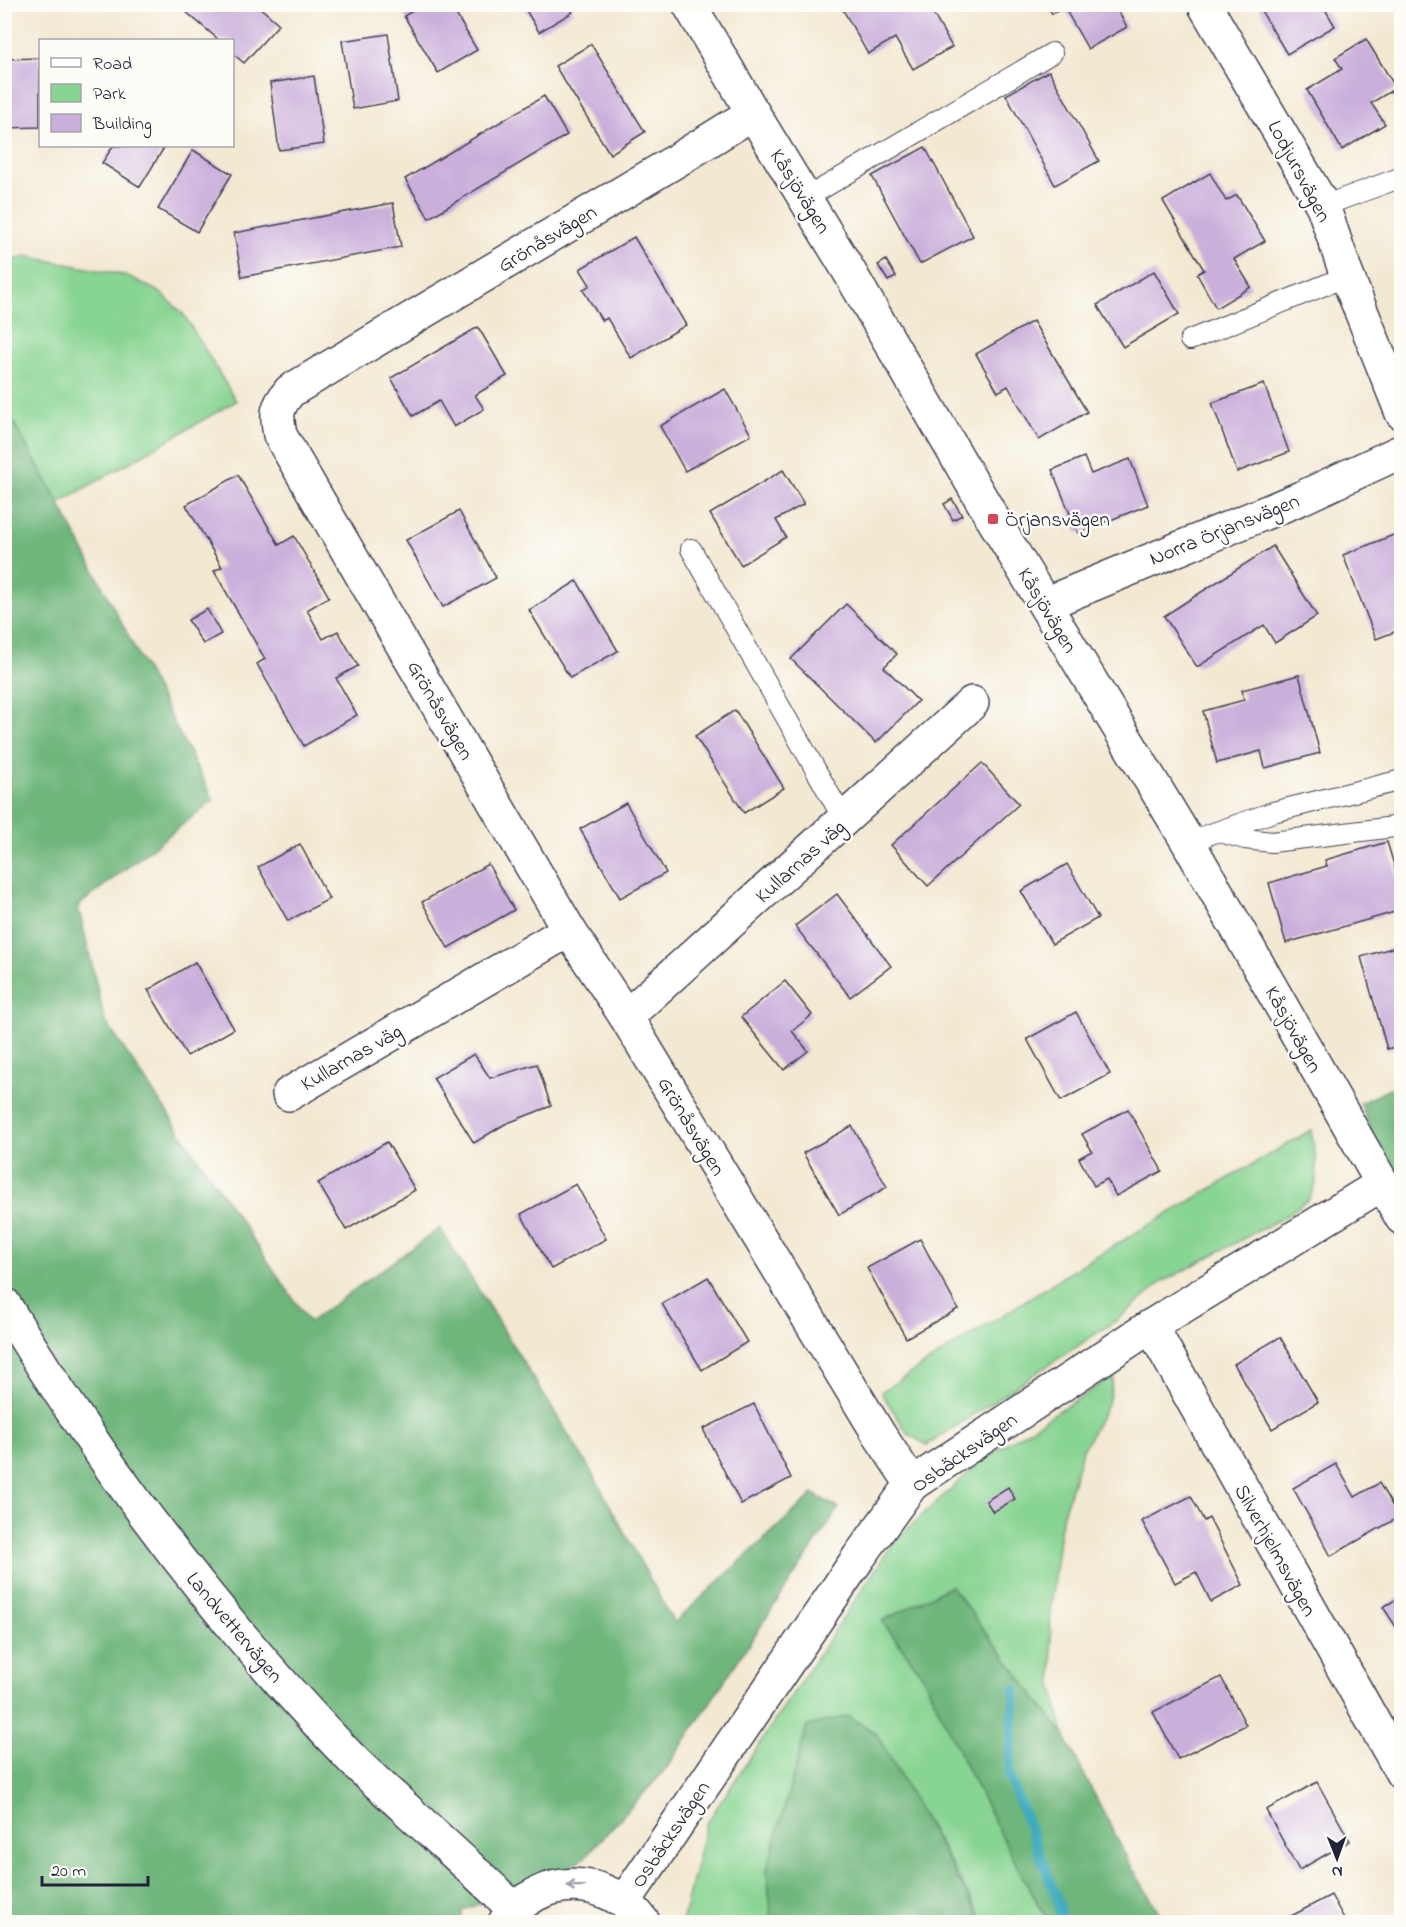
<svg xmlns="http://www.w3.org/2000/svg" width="1406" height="1927" font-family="'Indie Flower',sans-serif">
	<rect width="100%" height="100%" fill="#fdfcf7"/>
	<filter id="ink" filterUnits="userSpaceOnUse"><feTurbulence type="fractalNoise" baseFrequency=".0167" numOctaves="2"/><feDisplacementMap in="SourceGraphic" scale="12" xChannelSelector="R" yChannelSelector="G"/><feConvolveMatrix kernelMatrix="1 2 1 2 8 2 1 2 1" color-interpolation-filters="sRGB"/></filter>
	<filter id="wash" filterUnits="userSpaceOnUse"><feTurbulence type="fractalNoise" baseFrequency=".008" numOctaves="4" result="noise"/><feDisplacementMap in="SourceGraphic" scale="24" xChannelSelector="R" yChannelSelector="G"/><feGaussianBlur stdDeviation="1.35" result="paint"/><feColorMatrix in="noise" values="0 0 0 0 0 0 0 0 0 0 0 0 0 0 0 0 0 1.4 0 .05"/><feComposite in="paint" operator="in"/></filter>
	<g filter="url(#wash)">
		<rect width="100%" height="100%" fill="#f3e8d1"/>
		<!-- green -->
		<g fill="#88d492" stroke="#557b66" stroke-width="1.5">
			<polygon points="26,256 128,276 161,293 184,315 236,401 59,503 5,407 4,263"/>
			<polygon points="1311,1130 1316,1160 1316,1183 1309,1199 1284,1217 1162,1282 1117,1320 927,1445 908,1434 881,1392 1088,1261"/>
			<polygon points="1114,1376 1108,1403 1082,1452 1061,1521 1050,1613 1053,1686 1064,1735 951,1587 882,1621 922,1674 964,1762 1025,1881 1049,1922 984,1922 876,1733 767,1870 772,1922 682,1922 706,1824 895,1540 987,1456"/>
		</g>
		<!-- forest -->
		<g fill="#6eb67c" stroke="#486c5c" stroke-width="1.5">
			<polygon points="4,407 59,503 214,800 78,906 105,1021 309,1322 440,1228 591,1471 674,1623 813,1494 839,1508 666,1769 584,1858 556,1877 463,1910 461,1922 5,1922"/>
			<polygon points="1401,1084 1401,1186 1373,1136 1360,1103"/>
			<polygon points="951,1586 1064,1735 1132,1868 1165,1922 1049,1922 1025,1881 964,1762 922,1674 882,1621"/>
			<polygon points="848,1716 876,1733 982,1922 772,1922 767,1870 807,1726"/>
		</g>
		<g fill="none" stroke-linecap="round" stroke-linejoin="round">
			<!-- stream -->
			<polyline stroke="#3daabd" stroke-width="10" points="1015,1689 1009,1776 1059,1904 1060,1922"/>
		</g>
		<g id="blocks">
			<!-- building -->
			<g fill="#caafdb">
				<polygon points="424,4 450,4 477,50 438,73 404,16"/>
				<polygon points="522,4 568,4 573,12 539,32"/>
				<polygon points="1047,4 1114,4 1127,27 1088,49 1064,7 1052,14"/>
				<polygon points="1257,4 1322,4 1335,26 1287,54"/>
				<polygon points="178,5 257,5 279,24 244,63 232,53 232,40 219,40"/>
				<polygon points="848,5 928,5 952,47 913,69 895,38 868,54 842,8"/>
				<polygon points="388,34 398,101 353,109 342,41"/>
				<polygon points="1366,39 1396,88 1371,103 1385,124 1342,150 1307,90 1342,69 1335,58"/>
				<polygon points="591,44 645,132 610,154 555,66"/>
				<polygon points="40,58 40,127 4,128 4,59"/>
				<polygon points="1049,71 1099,161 1055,185 1006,95"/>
				<polygon points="314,76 324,144 279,150 270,83"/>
				<polygon points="544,96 567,135 429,218 405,179"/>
				<polygon points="113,146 165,146 140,187 102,163"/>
				<polygon points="925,147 973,236 920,264 872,176"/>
				<polygon points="193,150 232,174 197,232 158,209"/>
				<polygon points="1210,173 1226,201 1237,195 1265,241 1234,259 1251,287 1216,308 1197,274 1204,270 1163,201"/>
				<polygon points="393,203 401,247 242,277 234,233"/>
				<polygon points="634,237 686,325 631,358 607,318 602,321 583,290 590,285 580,269"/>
				<polygon points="886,260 896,277 888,281 878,265"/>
				<polygon points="1154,271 1179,314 1123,347 1097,305"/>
				<polygon points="1033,321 1087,412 1039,440 1008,386 998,392 976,354"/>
				<polygon points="478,327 507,376 475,395 484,409 454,427 439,401 413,416 391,378"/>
				<polygon points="1264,384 1289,452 1237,472 1212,403"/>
				<polygon points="725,389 751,435 685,471 660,426"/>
				<polygon points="1084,457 1091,474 1130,459 1148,505 1078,533 1052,470"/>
				<polygon points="783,470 804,504 776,520 786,537 741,565 710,514"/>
				<polygon points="238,475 279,545 294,536 329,597 307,610 323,639 338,631 358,666 336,678 357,715 304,746 257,664 265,659 214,571 222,567 186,505"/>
				<polygon points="952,499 962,515 953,520 944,504"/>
				<polygon points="459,511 496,578 443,607 406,540"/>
				<polygon points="1396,534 1402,550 1402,629 1376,639 1343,555"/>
				<polygon points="1273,546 1317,616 1275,643 1264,625 1197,667 1164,616"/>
				<polygon points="577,581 618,651 570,678 529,610"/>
				<polygon points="846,604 897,654 884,667 918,701 876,743 791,659"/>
				<polygon points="207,609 221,634 203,644 188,620"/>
				<polygon points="1299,675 1320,753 1265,768 1261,751 1217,763 1203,711 1244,700 1242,690"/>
				<polygon points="735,710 784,788 744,813 695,736"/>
				<polygon points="982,763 1019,804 928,886 891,845"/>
				<polygon points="626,803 666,873 620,898 580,829"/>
				<polygon points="1387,842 1402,891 1402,910 1286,943 1269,883 1327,866 1325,860"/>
				<polygon points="300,844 329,899 288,921 258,867"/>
				<polygon points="488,864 514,910 448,948 422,902"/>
				<polygon points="1067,864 1098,918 1052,944 1021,891"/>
				<polygon points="837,894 891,966 850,997 795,926"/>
				<polygon points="1402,945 1402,1045 1387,1049 1361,957"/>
				<polygon points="195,962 234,1029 187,1056 148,990"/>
				<polygon points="785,981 812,1015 792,1031 808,1051 784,1070 741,1017"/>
				<polygon points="1076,1012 1110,1074 1061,1101 1027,1039"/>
				<polygon points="474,1054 490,1078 537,1064 551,1106 505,1124 474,1143 433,1078"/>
				<polygon points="1128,1109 1162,1171 1116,1196 1107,1179 1094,1186 1079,1158 1092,1151 1082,1134"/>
				<polygon points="852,1126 887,1187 839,1215 803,1153"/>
				<polygon points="387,1142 415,1190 346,1230 318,1183"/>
				<polygon points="576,1184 606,1239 551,1269 521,1214"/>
				<polygon points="920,1239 958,1309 906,1338 867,1268"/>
				<polygon points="708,1277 747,1342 702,1370 662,1304"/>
				<polygon points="1280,1337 1318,1402 1272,1429 1234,1364"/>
				<polygon points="754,1404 791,1478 741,1504 703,1429"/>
				<polygon points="1336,1464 1355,1497 1379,1483 1399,1517 1331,1556 1293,1488"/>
				<polygon points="1008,1487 1015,1499 993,1512 986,1501"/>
				<polygon points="1191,1496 1204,1521 1209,1518 1243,1585 1211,1602 1196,1572 1175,1583 1142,1521"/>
				<polygon points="1402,1596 1402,1636 1383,1607"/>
				<polygon points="1221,1677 1246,1725 1178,1759 1153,1712"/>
				<polygon points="1317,1782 1350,1841 1299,1870 1266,1810"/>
				<polygon points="1331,1895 1346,1922 1280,1922"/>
			</g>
		</g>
	</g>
	<g filter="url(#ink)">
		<use href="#blocks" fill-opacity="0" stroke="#414052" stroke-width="1.5"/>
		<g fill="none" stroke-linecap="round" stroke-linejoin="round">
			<defs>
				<g id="service">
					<polyline points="806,198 1052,53"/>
					<polyline points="1323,206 1402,177"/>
					<polyline points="1190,340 1347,276"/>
					<polyline points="691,549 844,820"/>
					<polyline points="1220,832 1245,839 1272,842 1402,826"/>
					<polyline points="1188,842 1273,812 1402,780"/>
				</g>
				<g id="minor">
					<polyline points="689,4 753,113 846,266 993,519 1188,842 1402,1218"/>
					<polyline points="1204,4 1323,206 1347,276 1402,413"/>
					<path d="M 753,113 L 679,159 L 290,391 C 276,408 276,413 280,435 L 569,930 L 626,1017 L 880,1436 L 912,1484"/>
					<polyline points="1045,604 1301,498 1402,451"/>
					<polyline points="626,1017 972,703"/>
					<polyline points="289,1094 569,930"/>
					<polyline points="1151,1326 1402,1773"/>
					<polyline points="624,1902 859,1557 912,1484 1151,1326 1382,1184"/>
				</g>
				<g id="tertiary">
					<path d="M 4,1304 C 102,1466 217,1619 348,1755 C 366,1774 386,1790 405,1808 C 442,1842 479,1875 515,1910"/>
					<path d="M 505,1922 C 539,1872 609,1874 643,1922"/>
				</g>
			</defs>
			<!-- service casing -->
			<use href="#service" stroke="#414052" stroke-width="22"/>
			<!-- minor casing -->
			<use href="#minor" stroke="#414052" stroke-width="36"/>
			<!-- tertiary casing -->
			<use href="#tertiary" stroke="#414052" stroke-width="36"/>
			<!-- service -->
			<use href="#service" stroke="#fff" stroke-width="20"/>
			<!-- minor -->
			<use href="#minor" stroke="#fff" stroke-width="33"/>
			<!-- tertiary -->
			<use href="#tertiary" stroke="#fff" stroke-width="33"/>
		</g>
		<!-- one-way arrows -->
		<defs><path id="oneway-shaft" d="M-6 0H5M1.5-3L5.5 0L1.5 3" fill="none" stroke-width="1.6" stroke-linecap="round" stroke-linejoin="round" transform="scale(1.5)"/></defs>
		<use stroke="#9c9ca7" href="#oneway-shaft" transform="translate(576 1886) rotate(-179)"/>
	</g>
	<!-- markers -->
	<rect fill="#d1495b" stroke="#fdfcf7" stroke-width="2" x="987" y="513" width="12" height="12" rx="3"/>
	<g text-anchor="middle" stroke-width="5" stroke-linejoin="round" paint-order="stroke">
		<!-- street labels -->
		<g font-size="21" fill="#22223b" stroke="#fdfcf7">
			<text transform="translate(1300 171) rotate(62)" y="7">Lodjursvägen</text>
			<text transform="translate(801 191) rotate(58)" y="7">Kåsjövägen</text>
			<text transform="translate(547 238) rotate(-31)" y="7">Grönåsvägen</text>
			<text transform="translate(1224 529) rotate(-22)" y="7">Norra Örjansvägen</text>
			<text transform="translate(1048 610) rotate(59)" y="7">Kåsjövägen</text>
			<text transform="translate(441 710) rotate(60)" y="7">Grönåsvägen</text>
			<text transform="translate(800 861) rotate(-42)" y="7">Kullarnas väg</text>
			<text transform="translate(1294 1029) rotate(61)" y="7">Kåsjövägen</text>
			<text transform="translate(351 1057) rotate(-30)" y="7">Kullarnas väg</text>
			<text transform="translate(692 1126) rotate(59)" y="7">Grönåsvägen</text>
			<text transform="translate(964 1452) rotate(-35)" y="7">Osbäcksvägen</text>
			<text transform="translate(1276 1550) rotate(61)" y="7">Silverhjelmsvägen</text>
			<text transform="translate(235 1627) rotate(50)" y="7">Landvettervägen</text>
			<text transform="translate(670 1834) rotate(-56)" y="7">Osbäcksvägen</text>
		</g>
		<!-- poi labels -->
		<g font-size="21" fill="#22223b" stroke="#fdfcf7" text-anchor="start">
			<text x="1005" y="526">Örjansvägen</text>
		</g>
	</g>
	<!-- margin -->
	<rect width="1406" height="1927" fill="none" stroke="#fdfcf7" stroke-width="24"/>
	<!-- legend -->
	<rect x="39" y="39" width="195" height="108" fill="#fdfcf7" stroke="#a5a5ac" stroke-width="1.5"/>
	<rect x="51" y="58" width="30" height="9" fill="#ffffff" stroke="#a5a5ac" stroke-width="1.5"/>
	<text x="93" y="69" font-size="18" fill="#22223b">Road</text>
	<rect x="51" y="84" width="30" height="18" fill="#88d492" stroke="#a5a5ac" stroke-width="1.5"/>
	<text x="93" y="99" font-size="18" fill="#22223b">Park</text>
	<rect x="51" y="114" width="30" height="18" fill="#caafdb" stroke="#a5a5ac" stroke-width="1.5"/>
	<text x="93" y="129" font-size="18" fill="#22223b">Building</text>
	<!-- north arrow -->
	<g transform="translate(1337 1858) rotate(179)" stroke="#fdfcf7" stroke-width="4.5" paint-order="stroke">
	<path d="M0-4.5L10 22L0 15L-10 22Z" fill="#22223b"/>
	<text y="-9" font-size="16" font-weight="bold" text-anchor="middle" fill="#22223b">N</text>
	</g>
	<!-- scale -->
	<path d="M42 1876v9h106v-9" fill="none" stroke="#22223b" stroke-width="3"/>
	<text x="51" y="1876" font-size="18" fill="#22223b" stroke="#fdfcf7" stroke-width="4.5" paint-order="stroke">20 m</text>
</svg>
